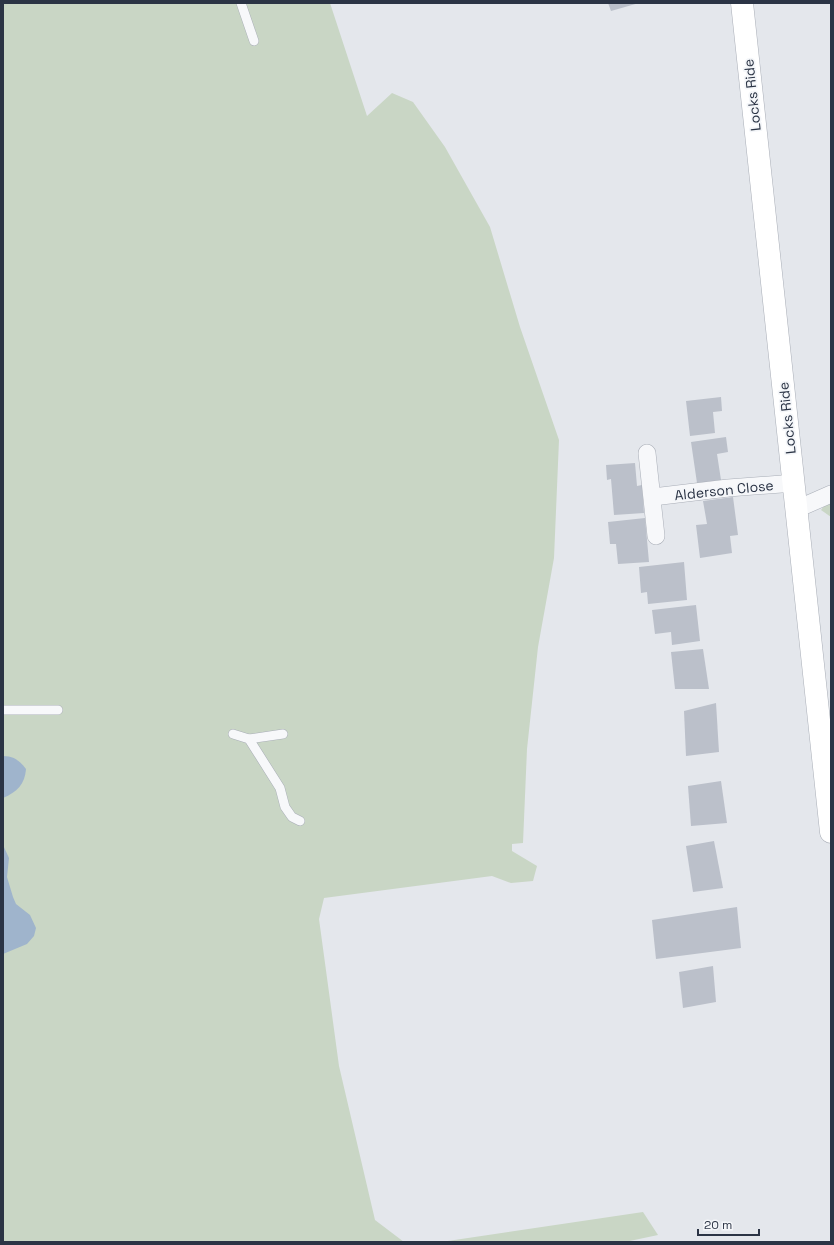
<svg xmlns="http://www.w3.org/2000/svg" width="834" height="1245" font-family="'Space Grotesk',sans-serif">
	<rect width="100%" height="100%" fill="#e4e7ec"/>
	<!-- green -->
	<g fill="#c9d6c5">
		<polygon points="3,3 330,3 367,116 392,93 413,102 445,147 490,227 520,327 559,440 554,558 538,647 527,749 523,843 512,844 512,851 537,866 533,881 511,883 492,876 324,898 319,919 339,1066 375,1220 404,1242 3,1242"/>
		<polygon points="831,497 831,517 821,510"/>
		<polygon points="643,1212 658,1235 625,1242 441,1242"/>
	</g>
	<!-- water -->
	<g fill="#9fb4cc">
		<path d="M 3,756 C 14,756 20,761 26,769 C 25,784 17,792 3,798 Z"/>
		<polygon points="3,845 9,858 7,877 13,897 16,904 30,915 36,928 34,936 27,944 3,954"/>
	</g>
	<!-- building -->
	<g fill="#bbc0ca">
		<polygon points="608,3 639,3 611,11"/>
		<polygon points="721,397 722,411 713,412 715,433 690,436 686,401"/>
		<polygon points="726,437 728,452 717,454 721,480 697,483 691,442"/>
		<polygon points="635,463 637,486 642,485 644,513 614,515 611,479 607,480 606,465"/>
		<polygon points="733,497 738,535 730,536 732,553 700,558 696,525 707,524 703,501"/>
		<polygon points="645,518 649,562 618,564 616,544 610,544 608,522"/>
		<polygon points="684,562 687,600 648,604 647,592 641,593 639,567"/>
		<polygon points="696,605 700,641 672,645 671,632 655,634 652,610"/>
		<polygon points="703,649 709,689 675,689 671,652"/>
		<polygon points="716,703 719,752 686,756 684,711"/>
		<polygon points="721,781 727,823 691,826 688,786"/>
		<polygon points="714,841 723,888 693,892 686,846"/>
		<polygon points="737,907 741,948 656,959 652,920"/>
		<polygon points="713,966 716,1002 683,1008 679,972"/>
	</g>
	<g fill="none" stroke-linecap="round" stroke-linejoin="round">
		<defs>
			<g id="lane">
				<polyline points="241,3 254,41"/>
				<polyline points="3,710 58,710"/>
				<polyline points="233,734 249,739 280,788 285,807 292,817 300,821"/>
				<polyline points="249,739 283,734"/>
			</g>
			<g id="street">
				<polyline points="647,453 656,536"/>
				<polyline points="653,497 728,488 795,483"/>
				<polyline points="797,509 831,494"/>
			</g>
			<polyline id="secondary" points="742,3 831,832"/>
		</defs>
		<!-- lane casing -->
		<use href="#lane" stroke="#a9aeb7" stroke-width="10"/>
		<!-- street casing -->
		<use href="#street" stroke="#a9aeb7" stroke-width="18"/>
		<!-- secondary casing -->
		<use href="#secondary" stroke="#a9aeb7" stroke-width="23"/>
		<!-- lane -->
		<use href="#lane" stroke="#f7f8fa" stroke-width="9"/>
		<!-- street -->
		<use href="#street" stroke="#f7f8fa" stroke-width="17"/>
		<!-- secondary -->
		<use href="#secondary" stroke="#fff" stroke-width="22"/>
	</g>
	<g text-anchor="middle" stroke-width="3.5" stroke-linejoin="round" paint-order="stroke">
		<!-- street labels -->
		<g font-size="14" fill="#2b3445" stroke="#f4f6f9">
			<text transform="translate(752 95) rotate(-96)" y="5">Locks Ride</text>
			<text transform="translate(787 418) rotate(-96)" y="5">Locks Ride</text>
			<text transform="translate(724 490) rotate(-6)" y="5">Alderson Close</text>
		</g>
	</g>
	<!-- border -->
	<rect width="834" height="1245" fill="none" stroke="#2b3445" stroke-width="8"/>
	<!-- scale -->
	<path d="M698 1229v6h61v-6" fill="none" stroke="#2b3445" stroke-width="2"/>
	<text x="704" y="1229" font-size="12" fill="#2b3445" stroke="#f4f6f9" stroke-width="3" paint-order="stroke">20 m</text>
</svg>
